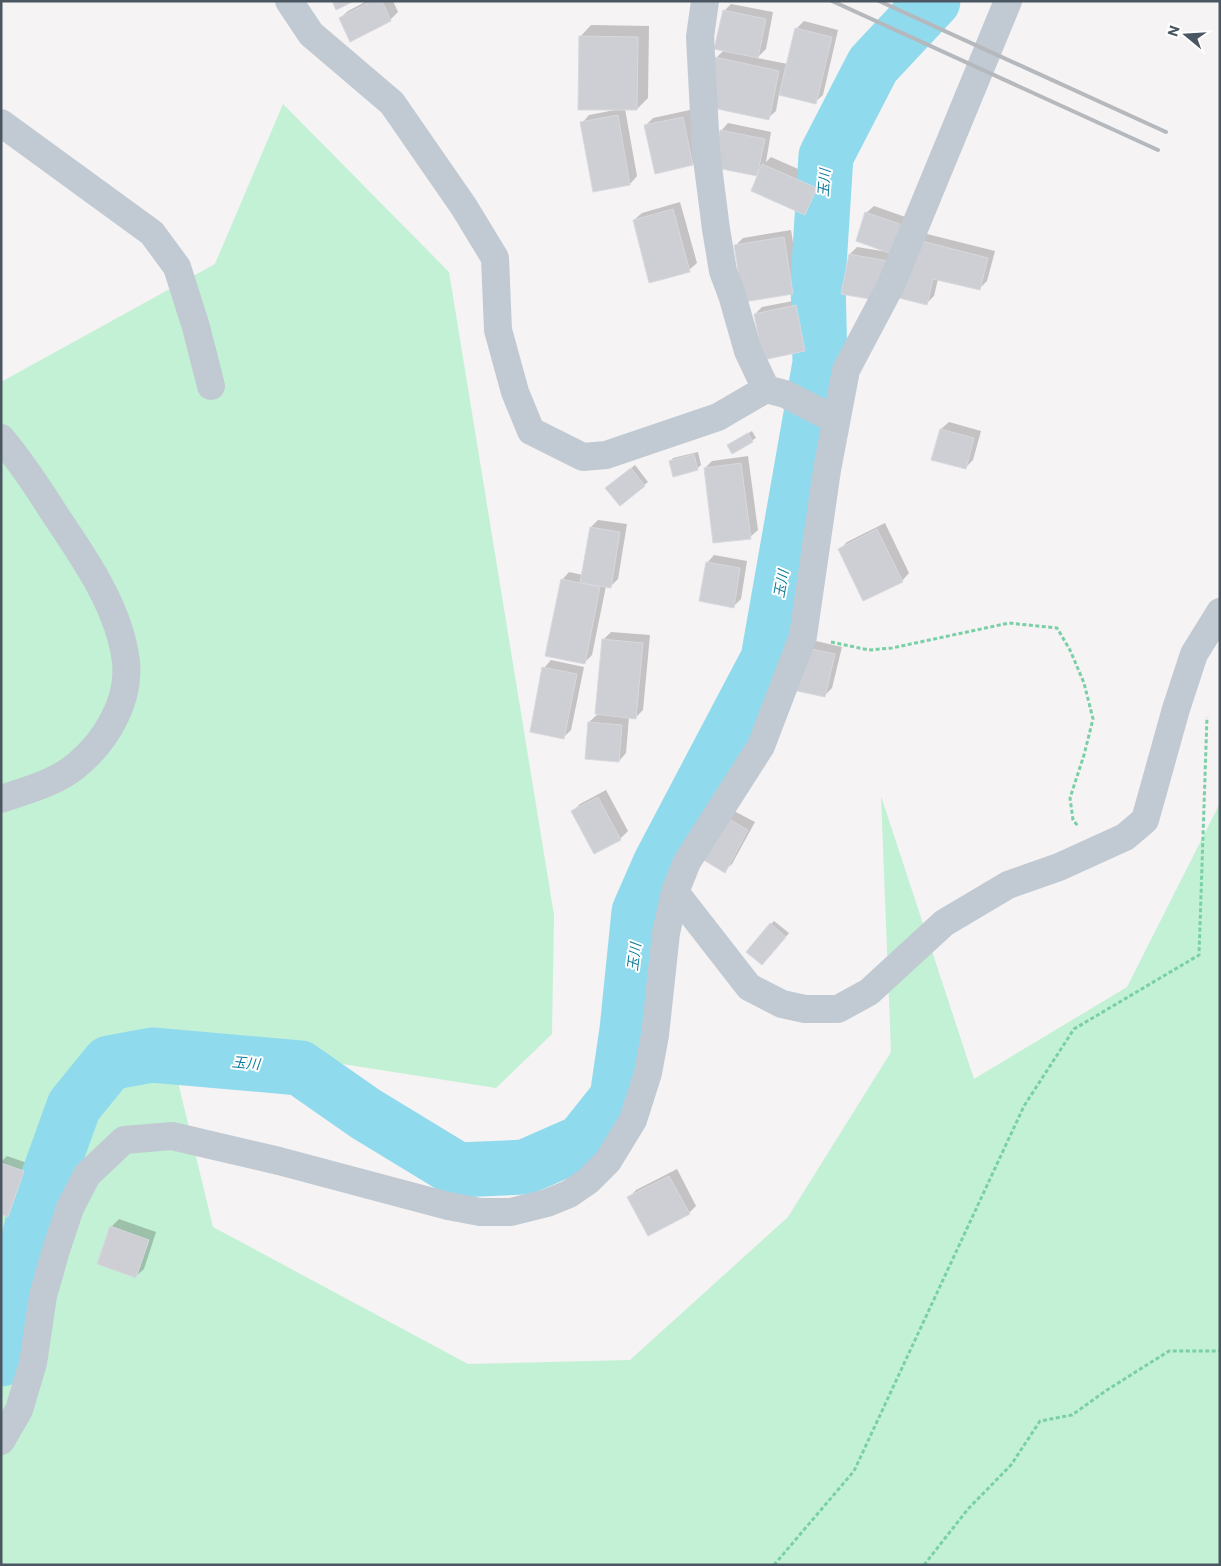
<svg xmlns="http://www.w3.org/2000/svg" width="1221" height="1566" font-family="Commissioner,'Noto Sans JP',sans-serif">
	<rect width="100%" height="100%" fill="#f5f3f3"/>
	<!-- green -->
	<polygon fill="#c3f1d5" points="283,104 449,272 554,915 552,1034 496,1088 259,1051 170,1049 213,1227 468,1364 630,1360 788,1217 891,1052 881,796 974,1079 1127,987 1220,803 1220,1565 1,1565 1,382 215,264"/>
	<!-- shadow -->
	<g fill="#0003">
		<polygon points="367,1 393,1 398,12 390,20 351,40 340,18 348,11"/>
		<polygon points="731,4 773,12 766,49 757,58 788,64 796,29 804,21 838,30 823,95 815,102 779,94 776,111 768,118 716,58 724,50 724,11"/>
		<polygon points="591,25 649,26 648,98 637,109 625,109 637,176 630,184 594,191 582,123 589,115 615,110 580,37"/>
		<polygon points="690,110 700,157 693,164 645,126 653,118"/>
		<polygon points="728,123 771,132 766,162 771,157 823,180 812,206 804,213 759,175 714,166 721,131"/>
		<polygon points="680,202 697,263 689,270 634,220 642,213"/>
		<polygon points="874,206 917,221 919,232 995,251 987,281 979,289 938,279 934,296 926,304 888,292 850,254 857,247 888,252 866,213"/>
		<polygon points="791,230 800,285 792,293 736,245 743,238"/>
		<polygon points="803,299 812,342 804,350 755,314 762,307"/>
		<polygon points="949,422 981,431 973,460 965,468 933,459 941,429"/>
		<polygon points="752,431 756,438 732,452 728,445"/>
		<polygon points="698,452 701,465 697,469 670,462 673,458"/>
		<polygon points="748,456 758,530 750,537 705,468 712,461"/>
		<polygon points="635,465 648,482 620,504 610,485"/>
		<polygon points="598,520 627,524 618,579 610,587 606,586 592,655 584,663 562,580 569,572 583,575 591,527"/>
		<polygon points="885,523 909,573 902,581 839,550 847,542"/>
		<polygon points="714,555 747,561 741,599 734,606 707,563"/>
		<polygon points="611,632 650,635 643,710 636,717 629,717 626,753 619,761 589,722 598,714 603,640"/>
		<polygon points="816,641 842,647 832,688 824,696 808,648"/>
		<polygon points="551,660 584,667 571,730 564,737 544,668"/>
		<polygon points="606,790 628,831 620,839 573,811 580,804"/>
		<polygon points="734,811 755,822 732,864 724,871 704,859"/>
		<polygon points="774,921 789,933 766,960 771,924"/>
		<polygon points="7,1156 30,1164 15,1208 8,1215 1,1213 1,1162"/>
		<polygon points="677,1169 696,1206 689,1213 629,1198 636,1190"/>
		<polygon points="119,1219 156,1232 144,1269 136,1276 111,1227"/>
	</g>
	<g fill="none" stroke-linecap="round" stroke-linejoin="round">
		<!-- river -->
		<polyline stroke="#90daee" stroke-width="55" points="1,1359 16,1291 34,1217 74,1106 109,1063 152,1055 300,1068 366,1114 458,1170 525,1167 582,1142 617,1098 627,1030 639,912 660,864 768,659 820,363 818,281 826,156 873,65 933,1"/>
	</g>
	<!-- building -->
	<g fill="#cdcfd5" stroke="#d7d9de">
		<polygon points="332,1 354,1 336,10"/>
		<polygon points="372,1 382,1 391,21 350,42 339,18"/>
		<polygon points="723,10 766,19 758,58 714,49"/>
		<polygon points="795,28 832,37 816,104 779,95"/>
		<polygon points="579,36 638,37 637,110 578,110"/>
		<polygon points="715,57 779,71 769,120 704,106"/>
		<polygon points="618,115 630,185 593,192 580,122"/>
		<polygon points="683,117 693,165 655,174 644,125"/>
		<polygon points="720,130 765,139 757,176 712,167"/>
		<polygon points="762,164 817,188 805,215 751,191"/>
		<polygon points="673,209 690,272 649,283 633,220"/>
		<polygon points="865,212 911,228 900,257 856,241"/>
		<polygon points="784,237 793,294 743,302 734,245"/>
		<polygon points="910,238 988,258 980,290 933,279 927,305 895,297"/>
		<polygon points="849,254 888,261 881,301 841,294"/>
		<polygon points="796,305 805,351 763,360 754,314"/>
		<polygon points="940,429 974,438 966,469 931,460"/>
		<polygon points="748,433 753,442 732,454 727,445"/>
		<polygon points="694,454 698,470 673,477 669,461"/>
		<polygon points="741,463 751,539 713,543 704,468"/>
		<polygon points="631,468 645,486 620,506 605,488"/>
		<polygon points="590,527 620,532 611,588 580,583"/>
		<polygon points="877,529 903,582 863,601 838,549"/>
		<polygon points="706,562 740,568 734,608 699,601"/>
		<polygon points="561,579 600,587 585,664 545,656"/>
		<polygon points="602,639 643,643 636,719 595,714"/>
		<polygon points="807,648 835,654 825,697 797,691"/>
		<polygon points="542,667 577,674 564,739 530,732"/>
		<polygon points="588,722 622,725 619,762 585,759"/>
		<polygon points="598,797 621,840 594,854 571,811"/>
		<polygon points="725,817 748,830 725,873 702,859"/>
		<polygon points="770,923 786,937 762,965 746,952"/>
		<polygon points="1,1163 24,1171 8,1217 1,1214"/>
		<polygon points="669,1176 690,1214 648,1236 627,1197"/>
		<polygon points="110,1226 149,1240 136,1278 97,1264"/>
	</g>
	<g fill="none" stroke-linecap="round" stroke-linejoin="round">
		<!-- path -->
		<g stroke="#7ad0a6" stroke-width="3" stroke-dasharray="4 2.5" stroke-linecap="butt">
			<polyline points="831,642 869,650 892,648 1009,623 1057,628 1070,650 1084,683 1093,719 1084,755 1070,798 1073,820 1078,826"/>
			<polyline points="774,1565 854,1471 1024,1106 1074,1029 1199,955 1207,717"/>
			<polyline points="924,1565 968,1509 1011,1465 1040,1421 1072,1415 1107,1390 1169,1351 1220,1351"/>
		</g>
		<!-- minor -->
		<g stroke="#c1cad2" stroke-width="28">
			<polyline points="289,1 311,34 392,103 464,207 495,258 498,330 515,392 531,431 583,457 606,455 718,417 766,389 785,394 836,420"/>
			<polyline points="705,1 700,37 706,151 716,229 723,271 732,295 748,351 766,389"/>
			<polyline points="1,123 152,233 177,267 196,327 211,386"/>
			<path d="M 1,438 C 22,463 39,489 56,516 C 85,559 120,609 126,662 C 130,701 106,741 77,765 C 56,783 27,790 1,799"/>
			<polyline points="675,892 749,987 782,1004 805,1009 838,1009 869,992 944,923 1008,885 1059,867 1125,837 1145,820 1176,709 1194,654 1220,612"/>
			<polyline points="1,1441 19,1410 33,1363 43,1296 56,1250 70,1208 87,1175 124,1140 172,1136 279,1161 448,1206 480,1212 511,1212 547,1203 569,1194 588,1181 608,1161 633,1120 648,1073 655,1035 666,933 675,892 687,862 761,746 803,636 827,470 846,370 891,285 1008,1"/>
		</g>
		<!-- rail -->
		<g stroke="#b5b8bd" stroke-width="4">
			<polyline points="832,1 1158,150"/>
			<polyline points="879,1 1166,132"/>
		</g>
	</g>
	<g text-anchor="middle" stroke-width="4" stroke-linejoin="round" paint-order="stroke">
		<!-- water labels -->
		<g font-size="14" font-style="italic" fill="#0c7c9b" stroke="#fff">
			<text transform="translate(824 183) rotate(-86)" y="5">玉川</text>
			<text transform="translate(781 584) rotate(-80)" y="5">玉川</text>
			<text transform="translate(634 957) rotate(-83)" y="5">玉川</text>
			<text transform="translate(246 1063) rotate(5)" y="5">玉川</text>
		</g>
	</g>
	<!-- border -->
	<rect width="1221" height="1566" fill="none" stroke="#4a5661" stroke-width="5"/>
	<!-- north arrow -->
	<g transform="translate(1186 35) rotate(288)" stroke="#ffffff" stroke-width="4" paint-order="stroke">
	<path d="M0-4L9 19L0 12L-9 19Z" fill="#4a5661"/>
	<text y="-8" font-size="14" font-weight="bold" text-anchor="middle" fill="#4a5661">N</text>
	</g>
</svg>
